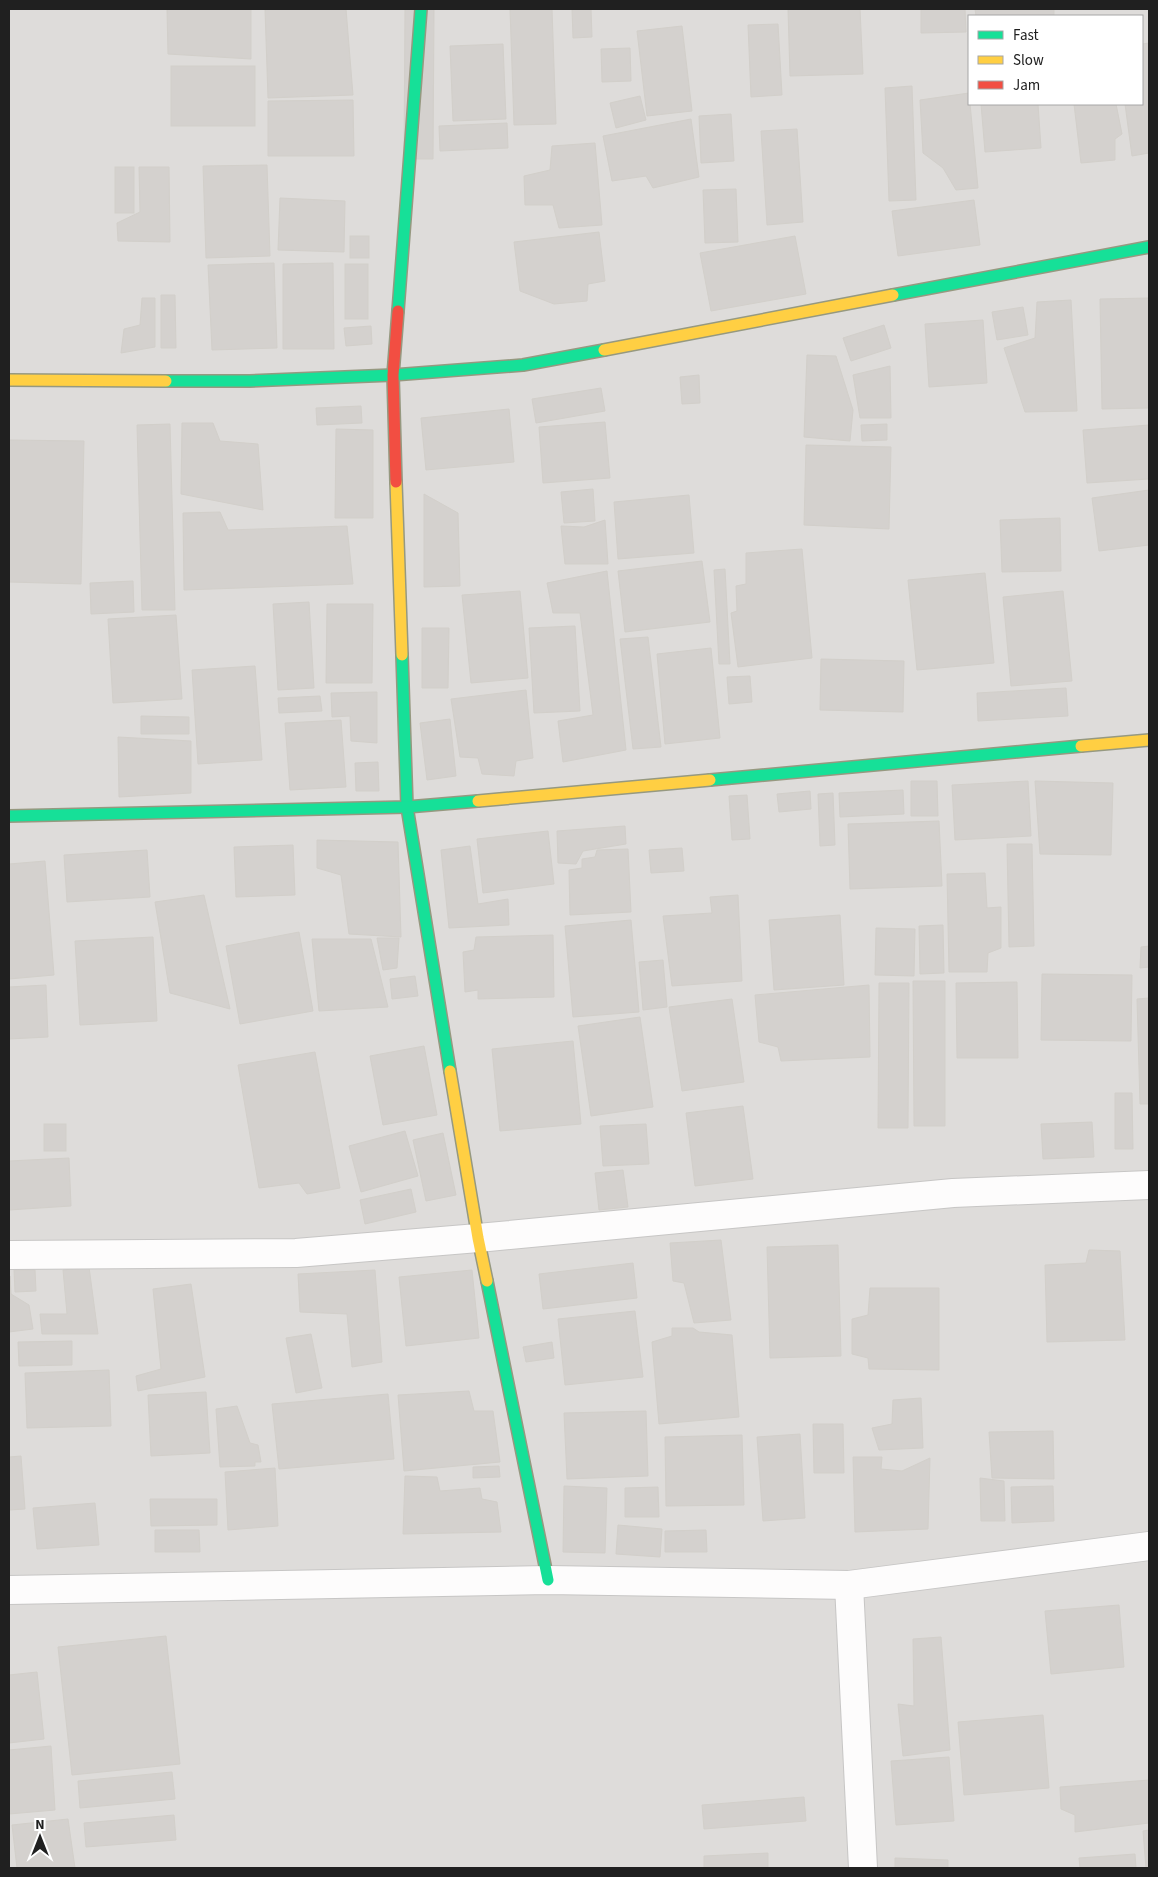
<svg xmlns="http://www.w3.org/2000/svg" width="1158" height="1877" font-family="'Source Sans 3',sans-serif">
	<rect width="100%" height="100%" fill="#efede9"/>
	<!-- residential -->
	<path fill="#dedcda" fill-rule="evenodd" d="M 9,9 L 1149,9 L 1149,1868 L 9,1868 ZM 969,16 L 1142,16 L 1142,104 L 969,104 Z"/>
	<!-- building -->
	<g fill="#d4d1ce" stroke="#d2cfca">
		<polygon points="167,9 251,9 251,59 168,54"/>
		<polygon points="265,9 346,9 353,95 268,98"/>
		<polygon points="405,9 434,9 433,159 404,159"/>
		<polygon points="510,9 552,9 556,124 514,125"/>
		<polygon points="572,9 591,9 592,37 573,38"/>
		<polygon points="788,9 860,9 863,74 790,76"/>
		<polygon points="921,9 965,9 966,32 921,33"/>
		<polygon points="975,9 1054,9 1054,16 976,16"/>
		<polygon points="778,24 782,95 751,97 748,25"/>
		<polygon points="682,26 692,111 647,116 637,31"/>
		<polygon points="1149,43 1149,153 1132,156 1125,104 1142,104 1142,44"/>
		<polygon points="503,44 506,119 453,121 450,46"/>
		<polygon points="630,48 631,81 602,82 601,49"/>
		<rect x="171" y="66" width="84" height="60"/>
		<polygon points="912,86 916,200 889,201 885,88"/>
		<polygon points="969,93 978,188 956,190 943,168 923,153 920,100"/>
		<polygon points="640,96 646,120 616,128 610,103"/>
		<polygon points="353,100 354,156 268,156 268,101"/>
		<polygon points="981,104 1038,104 1041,148 985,152"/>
		<polygon points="1074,104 1116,104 1122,134 1115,139 1115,160 1081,163"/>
		<polygon points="731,114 734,161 701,163 699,116"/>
		<polygon points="691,119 699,177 653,188 646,176 612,181 603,136"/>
		<polygon points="507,123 508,148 440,151 439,126"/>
		<polygon points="797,129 803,222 767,225 761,131"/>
		<polygon points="595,143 602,225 559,228 553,205 525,205 524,176 550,170 552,146"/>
		<polygon points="267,165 270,256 206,258 203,166"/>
		<rect x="115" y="167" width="19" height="46"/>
		<polygon points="139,167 169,167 170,242 118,241 117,223 140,212"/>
		<polygon points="736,189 738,242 705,243 703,190"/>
		<polygon points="280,198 345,201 344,252 278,250"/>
		<polygon points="974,200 980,245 898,256 892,211"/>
		<polygon points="599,232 605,281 588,284 587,301 554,304 520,291 514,242"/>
		<rect x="350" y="236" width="19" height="22"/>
		<polygon points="795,236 806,294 711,311 700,253"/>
		<polygon points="274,263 277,348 212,350 208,265"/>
		<polygon points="333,263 334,349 283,349 283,264"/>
		<rect x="345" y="264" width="23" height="55"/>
		<polygon points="161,295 175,295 176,348 161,348"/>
		<polygon points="142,298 155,298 155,347 121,353 124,329 140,325"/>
		<polygon points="1149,298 1149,408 1102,409 1100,299"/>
		<polygon points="1071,300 1077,411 1025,412 1004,348 1035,338 1037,302"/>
		<polygon points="1023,307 1028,335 997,340 992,312"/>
		<polygon points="983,320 987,383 929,387 925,324"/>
		<polygon points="884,325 891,348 851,361 843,338"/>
		<polygon points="371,326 372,344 346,346 344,328"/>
		<polygon points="807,355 836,356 853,410 850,441 804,437"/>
		<polygon points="890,366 891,418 860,418 853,375"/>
		<polygon points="699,375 700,403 682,404 680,377"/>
		<polygon points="601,388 605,411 536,423 532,399"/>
		<polygon points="361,406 362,423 317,425 316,408"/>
		<polygon points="509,409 514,462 426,470 421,418"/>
		<polygon points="605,422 610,478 543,483 539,427"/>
		<polygon points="182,423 213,423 220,441 258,444 263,510 181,494"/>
		<polygon points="170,424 175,610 142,610 137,425"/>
		<polygon points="887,424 887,440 862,441 861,425"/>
		<polygon points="1149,425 1149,479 1087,483 1083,430"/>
		<polygon points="336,429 373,430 373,518 335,518"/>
		<polygon points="9,440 84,441 81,584 9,582"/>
		<polygon points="806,445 891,447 889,529 804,525"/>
		<polygon points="593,489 595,521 564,523 561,492"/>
		<polygon points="1149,490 1149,545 1099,551 1092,498"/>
		<polygon points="424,494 458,513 460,586 424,587"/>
		<polygon points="689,495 694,553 618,559 614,502"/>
		<polygon points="220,512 228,530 347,526 353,584 184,590 183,513"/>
		<polygon points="1060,518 1061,571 1002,572 1000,520"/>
		<polygon points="605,520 608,564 565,564 561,526 584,527"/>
		<polygon points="802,549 812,658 738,667 731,613 737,611 736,586 746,584 746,553"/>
		<polygon points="702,561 710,622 625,632 618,571"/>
		<polygon points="725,569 730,664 719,664 714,570"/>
		<polygon points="607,571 626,750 563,762 558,721 593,715 580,613 553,613 547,583"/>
		<polygon points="985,573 994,663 917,670 908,580"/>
		<polygon points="133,581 134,612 91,614 90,583"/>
		<polygon points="520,591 528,678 471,683 462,595"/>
		<polygon points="1063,591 1072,681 1011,686 1003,597"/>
		<polygon points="309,602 314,688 278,690 273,604"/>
		<polygon points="327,604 373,604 372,683 326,683"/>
		<polygon points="176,615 182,699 113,703 108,619"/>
		<polygon points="575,626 580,711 534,713 529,628"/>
		<polygon points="422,628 449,628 448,688 422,688"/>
		<polygon points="648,637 661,747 633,749 620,639"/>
		<polygon points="711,648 720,738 665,744 657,654"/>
		<polygon points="821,659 904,661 903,712 820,710"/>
		<polygon points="255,666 262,760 198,764 192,670"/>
		<polygon points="750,676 752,702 729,704 727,677"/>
		<polygon points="1066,688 1068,716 978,721 977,693"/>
		<polygon points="526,690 533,758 516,761 514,776 482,774 478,758 460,757 451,699"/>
		<polygon points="377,692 377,743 351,741 350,716 332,717 331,693"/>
		<polygon points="320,696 322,711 279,713 278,698"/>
		<polygon points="141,716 189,717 189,734 141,734"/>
		<polygon points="450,719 456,776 427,780 420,723"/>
		<polygon points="341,720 346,787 290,790 285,723"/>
		<polygon points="118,737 191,741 191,793 119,797"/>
		<polygon points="378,762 379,791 356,791 355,763"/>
		<polygon points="911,781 937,781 938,816 911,816"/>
		<polygon points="1028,781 1031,836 955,840 952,785"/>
		<polygon points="1035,781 1113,783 1111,855 1040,854"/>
		<polygon points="903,790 904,814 840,817 839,793"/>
		<polygon points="810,791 811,809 779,812 777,794"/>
		<polygon points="833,793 835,845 820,846 818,794"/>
		<polygon points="747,795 750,839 732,840 729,796"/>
		<polygon points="939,821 942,886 850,889 848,824"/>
		<polygon points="625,826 626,844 583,851 576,864 558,863 557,831"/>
		<polygon points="548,831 554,884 483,893 477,839"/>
		<polygon points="317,840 398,842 401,937 349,934 341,875 317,868"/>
		<polygon points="1007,844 1032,844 1034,946 1009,947"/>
		<polygon points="293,845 295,895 236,897 234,847"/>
		<polygon points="470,846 478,904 508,899 509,925 449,928 441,850"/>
		<polygon points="682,848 684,871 651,873 649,850"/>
		<polygon points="628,849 631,912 570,915 569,870 582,868 582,859 595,857 597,850"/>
		<polygon points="147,850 150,897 67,902 64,855"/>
		<polygon points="45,861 54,975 9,979 9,864"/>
		<polygon points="985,873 987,908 1001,907 1001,948 988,953 987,972 949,972 947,874"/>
		<polygon points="204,895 230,1009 170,993 155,902"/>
		<polygon points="738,895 742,981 672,986 663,916 712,913 710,897"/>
		<polygon points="840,915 844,985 774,990 769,920"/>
		<polygon points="631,920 639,1012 573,1017 565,926"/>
		<polygon points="943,925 944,973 920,974 919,926"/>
		<polygon points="876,928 915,929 914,976 875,975"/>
		<polygon points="299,932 313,1011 240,1024 226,946"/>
		<polygon points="553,935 554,997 478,999 478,990 465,992 463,952 474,950 476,937"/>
		<polygon points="153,937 157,1021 80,1025 75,941"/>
		<polygon points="377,938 399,938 397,968 383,970"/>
		<polygon points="312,939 371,939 388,1007 319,1011"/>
		<polygon points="1149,946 1149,967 1140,968 1141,947"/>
		<polygon points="663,960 667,1007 643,1010 639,962"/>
		<polygon points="1042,974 1132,975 1131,1041 1041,1040"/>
		<polygon points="415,976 418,996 392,999 390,979"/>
		<polygon points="913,981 945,981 945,1126 914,1126"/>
		<polygon points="1017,982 1018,1058 957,1058 956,983"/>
		<polygon points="879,983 909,983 908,1128 878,1128"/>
		<polygon points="46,985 48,1037 9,1039 9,987"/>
		<polygon points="869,985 870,1057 781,1061 778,1047 759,1042 755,995"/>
		<polygon points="1149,998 1149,1104 1140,1104 1137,999"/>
		<polygon points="732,999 744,1082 682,1091 669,1007"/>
		<polygon points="640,1017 653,1107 591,1116 578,1026"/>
		<polygon points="573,1041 581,1124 500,1131 492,1049"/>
		<polygon points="424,1046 437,1115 383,1125 370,1056"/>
		<polygon points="315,1052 340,1188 307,1194 299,1183 259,1188 238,1065"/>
		<polygon points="1115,1093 1132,1093 1133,1149 1115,1149"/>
		<polygon points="743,1106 753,1179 695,1186 686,1113"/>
		<polygon points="1092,1122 1094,1157 1043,1159 1041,1124"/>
		<rect x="44" y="1124" width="22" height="27"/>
		<polygon points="646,1124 649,1164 603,1166 600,1126"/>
		<polygon points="405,1131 418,1176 361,1192 349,1146"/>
		<polygon points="443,1133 456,1195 426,1201 413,1140"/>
		<polygon points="69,1158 71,1206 9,1210 9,1161"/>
		<polygon points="623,1170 628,1207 599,1210 595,1173"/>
		<polygon points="411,1189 416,1212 365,1224 360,1200"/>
		<polygon points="721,1240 731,1320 694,1323 684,1283 673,1281 670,1243"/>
		<polygon points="838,1245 841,1356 770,1358 767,1247"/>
		<polygon points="1089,1250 1120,1251 1125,1340 1047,1342 1045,1265 1086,1263"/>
		<polygon points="633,1263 637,1298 543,1309 539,1274"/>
		<polygon points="89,1267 98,1334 42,1334 40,1314 67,1314 63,1270"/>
		<polygon points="14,1270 35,1270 36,1291 15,1292"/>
		<polygon points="375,1270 382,1362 352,1367 347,1314 300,1312 298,1274"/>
		<polygon points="472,1270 479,1338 406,1346 399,1277"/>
		<polygon points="10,1276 11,1294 29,1305 33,1329 9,1332"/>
		<polygon points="191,1284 205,1377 138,1391 136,1376 161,1369 153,1289"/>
		<polygon points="870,1288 939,1288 939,1370 869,1369 868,1358 852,1354 852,1319 868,1315"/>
		<polygon points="635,1311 643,1377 565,1385 558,1319"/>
		<polygon points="672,1328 693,1328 699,1332 732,1335 739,1417 659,1424 652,1342 672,1336"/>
		<polygon points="311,1334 322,1388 296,1393 286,1338"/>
		<polygon points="72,1341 72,1365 19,1366 18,1342"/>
		<polygon points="552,1342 554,1358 526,1362 523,1347"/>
		<polygon points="109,1370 111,1426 27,1428 25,1373"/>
		<polygon points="469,1391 474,1411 493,1411 500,1462 404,1471 398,1395"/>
		<polygon points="206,1392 210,1453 151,1456 148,1395"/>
		<polygon points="388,1394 394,1459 279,1469 272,1404"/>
		<polygon points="921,1398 923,1448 879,1450 872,1428 892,1424 893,1400"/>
		<polygon points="237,1406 250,1443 258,1445 261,1462 255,1462 255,1466 220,1467 216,1409"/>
		<polygon points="646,1411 648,1476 567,1479 564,1413"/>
		<polygon points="813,1424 843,1424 844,1473 814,1473"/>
		<polygon points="1053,1431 1054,1479 992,1478 989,1432"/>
		<polygon points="800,1434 805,1518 763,1521 757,1437"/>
		<polygon points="742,1435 744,1505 666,1506 665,1437"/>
		<polygon points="21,1456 25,1509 9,1510 9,1457"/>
		<polygon points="853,1457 882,1457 881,1469 902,1471 930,1458 928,1529 855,1532"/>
		<polygon points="499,1466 500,1477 473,1478 473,1467"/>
		<polygon points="275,1468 278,1526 228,1530 225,1472"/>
		<polygon points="405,1476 437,1477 440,1491 480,1488 482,1499 497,1502 501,1532 403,1534"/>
		<polygon points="980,1478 1004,1481 1005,1521 981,1521"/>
		<polygon points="564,1486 607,1488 605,1553 563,1552"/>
		<polygon points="1053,1486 1054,1521 1012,1523 1011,1487"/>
		<polygon points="658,1487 659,1517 625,1517 625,1488"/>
		<polygon points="150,1499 217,1499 217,1525 151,1526"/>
		<polygon points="95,1503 99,1545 37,1549 33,1508"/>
		<polygon points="618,1525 662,1529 660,1557 616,1554"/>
		<polygon points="155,1530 199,1530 200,1552 155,1552"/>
		<polygon points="706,1530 707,1552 665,1552 665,1531"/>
		<polygon points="1119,1605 1124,1667 1051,1674 1045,1611"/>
		<polygon points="166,1636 180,1764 72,1775 58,1647"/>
		<polygon points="941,1637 950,1750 903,1756 898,1704 914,1706 913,1639"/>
		<polygon points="37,1672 44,1739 9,1743 9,1675"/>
		<polygon points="1043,1715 1049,1788 964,1795 958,1722"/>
		<polygon points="51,1746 55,1810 9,1814 9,1750"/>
		<polygon points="949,1757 954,1821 896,1825 891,1761"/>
		<polygon points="172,1772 175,1799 80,1808 78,1781"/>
		<polygon points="1149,1780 1149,1823 1075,1832 1075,1815 1061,1809 1060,1787"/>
		<polygon points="804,1797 806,1821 704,1829 702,1805"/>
		<polygon points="174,1815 176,1840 86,1847 84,1823"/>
		<polygon points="68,1819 75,1868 17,1868 12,1825"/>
		<polygon points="1149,1830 1149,1868 1146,1868 1143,1831"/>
		<polygon points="768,1853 768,1868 704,1868 704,1856"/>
		<polygon points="1135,1854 1136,1868 1080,1868 1079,1858"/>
		<polygon points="895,1858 948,1860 948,1868 895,1868"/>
	</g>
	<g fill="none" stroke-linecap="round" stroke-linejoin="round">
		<defs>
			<g id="street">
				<polyline points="9,1255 296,1253 478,1238 953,1193 1149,1185"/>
				<polyline points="849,1585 863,1868"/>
				<polyline points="9,1590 548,1580 849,1585 1149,1546"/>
			</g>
			<g id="fast">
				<polyline points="893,295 1149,247"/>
				<polyline points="398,311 421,9"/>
				<polyline points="166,381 250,381 393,375 523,365 604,350"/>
				<polyline points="402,655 407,807 450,1071"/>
				<polyline points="710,780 1081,746"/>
				<polyline points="9,816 407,807 478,801"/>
				<polyline points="487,1281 548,1580"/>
			</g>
			<g id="slow">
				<polyline points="604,350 893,295"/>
				<polyline points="9,380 166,381"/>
				<polyline points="396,482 402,655"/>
				<polyline points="1081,746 1149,740"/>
				<polyline points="478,801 710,780"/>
				<polyline points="450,1071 478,1238 487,1281"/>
			</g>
			<polyline id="jam" points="396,482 393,375 398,311"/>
		</defs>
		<!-- street casing -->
		<use href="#street" stroke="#c7c6c5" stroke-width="30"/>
		<!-- fast casing -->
		<use href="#fast" stroke="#969980" stroke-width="14"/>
		<!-- slow casing -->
		<use href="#slow" stroke="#969980" stroke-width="14"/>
		<!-- jam casing -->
		<use href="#jam" stroke="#969980" stroke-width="14"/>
		<!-- street -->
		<use href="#street" stroke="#fdfcfc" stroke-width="28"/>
		<!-- fast -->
		<use href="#fast" stroke="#16e098" stroke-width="11"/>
		<!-- slow -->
		<use href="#slow" stroke="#ffcf43" stroke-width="11"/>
		<!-- jam -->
		<use href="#jam" stroke="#f24e42" stroke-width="11"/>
	</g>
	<!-- border -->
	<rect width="1158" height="1877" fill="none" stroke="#202020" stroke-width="20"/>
	<!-- legend -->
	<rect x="968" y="15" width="175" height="90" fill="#ffffff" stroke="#a6a6a6"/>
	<rect x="978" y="31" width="25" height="8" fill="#16e098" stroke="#a6a6a6"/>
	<text x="1013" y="40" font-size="15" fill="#202020">Fast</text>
	<rect x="978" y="56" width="25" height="8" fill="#ffcf43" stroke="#a6a6a6"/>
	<text x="1013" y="65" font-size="15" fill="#202020">Slow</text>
	<rect x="978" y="81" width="25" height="8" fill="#f24e42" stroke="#a6a6a6"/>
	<text x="1013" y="90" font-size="15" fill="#202020">Jam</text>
	<!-- north arrow -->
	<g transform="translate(40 1837)" stroke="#ffffff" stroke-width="4" paint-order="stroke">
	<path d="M0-4L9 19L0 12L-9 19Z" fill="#202020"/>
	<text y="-8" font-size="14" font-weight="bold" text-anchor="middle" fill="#202020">N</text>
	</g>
</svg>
